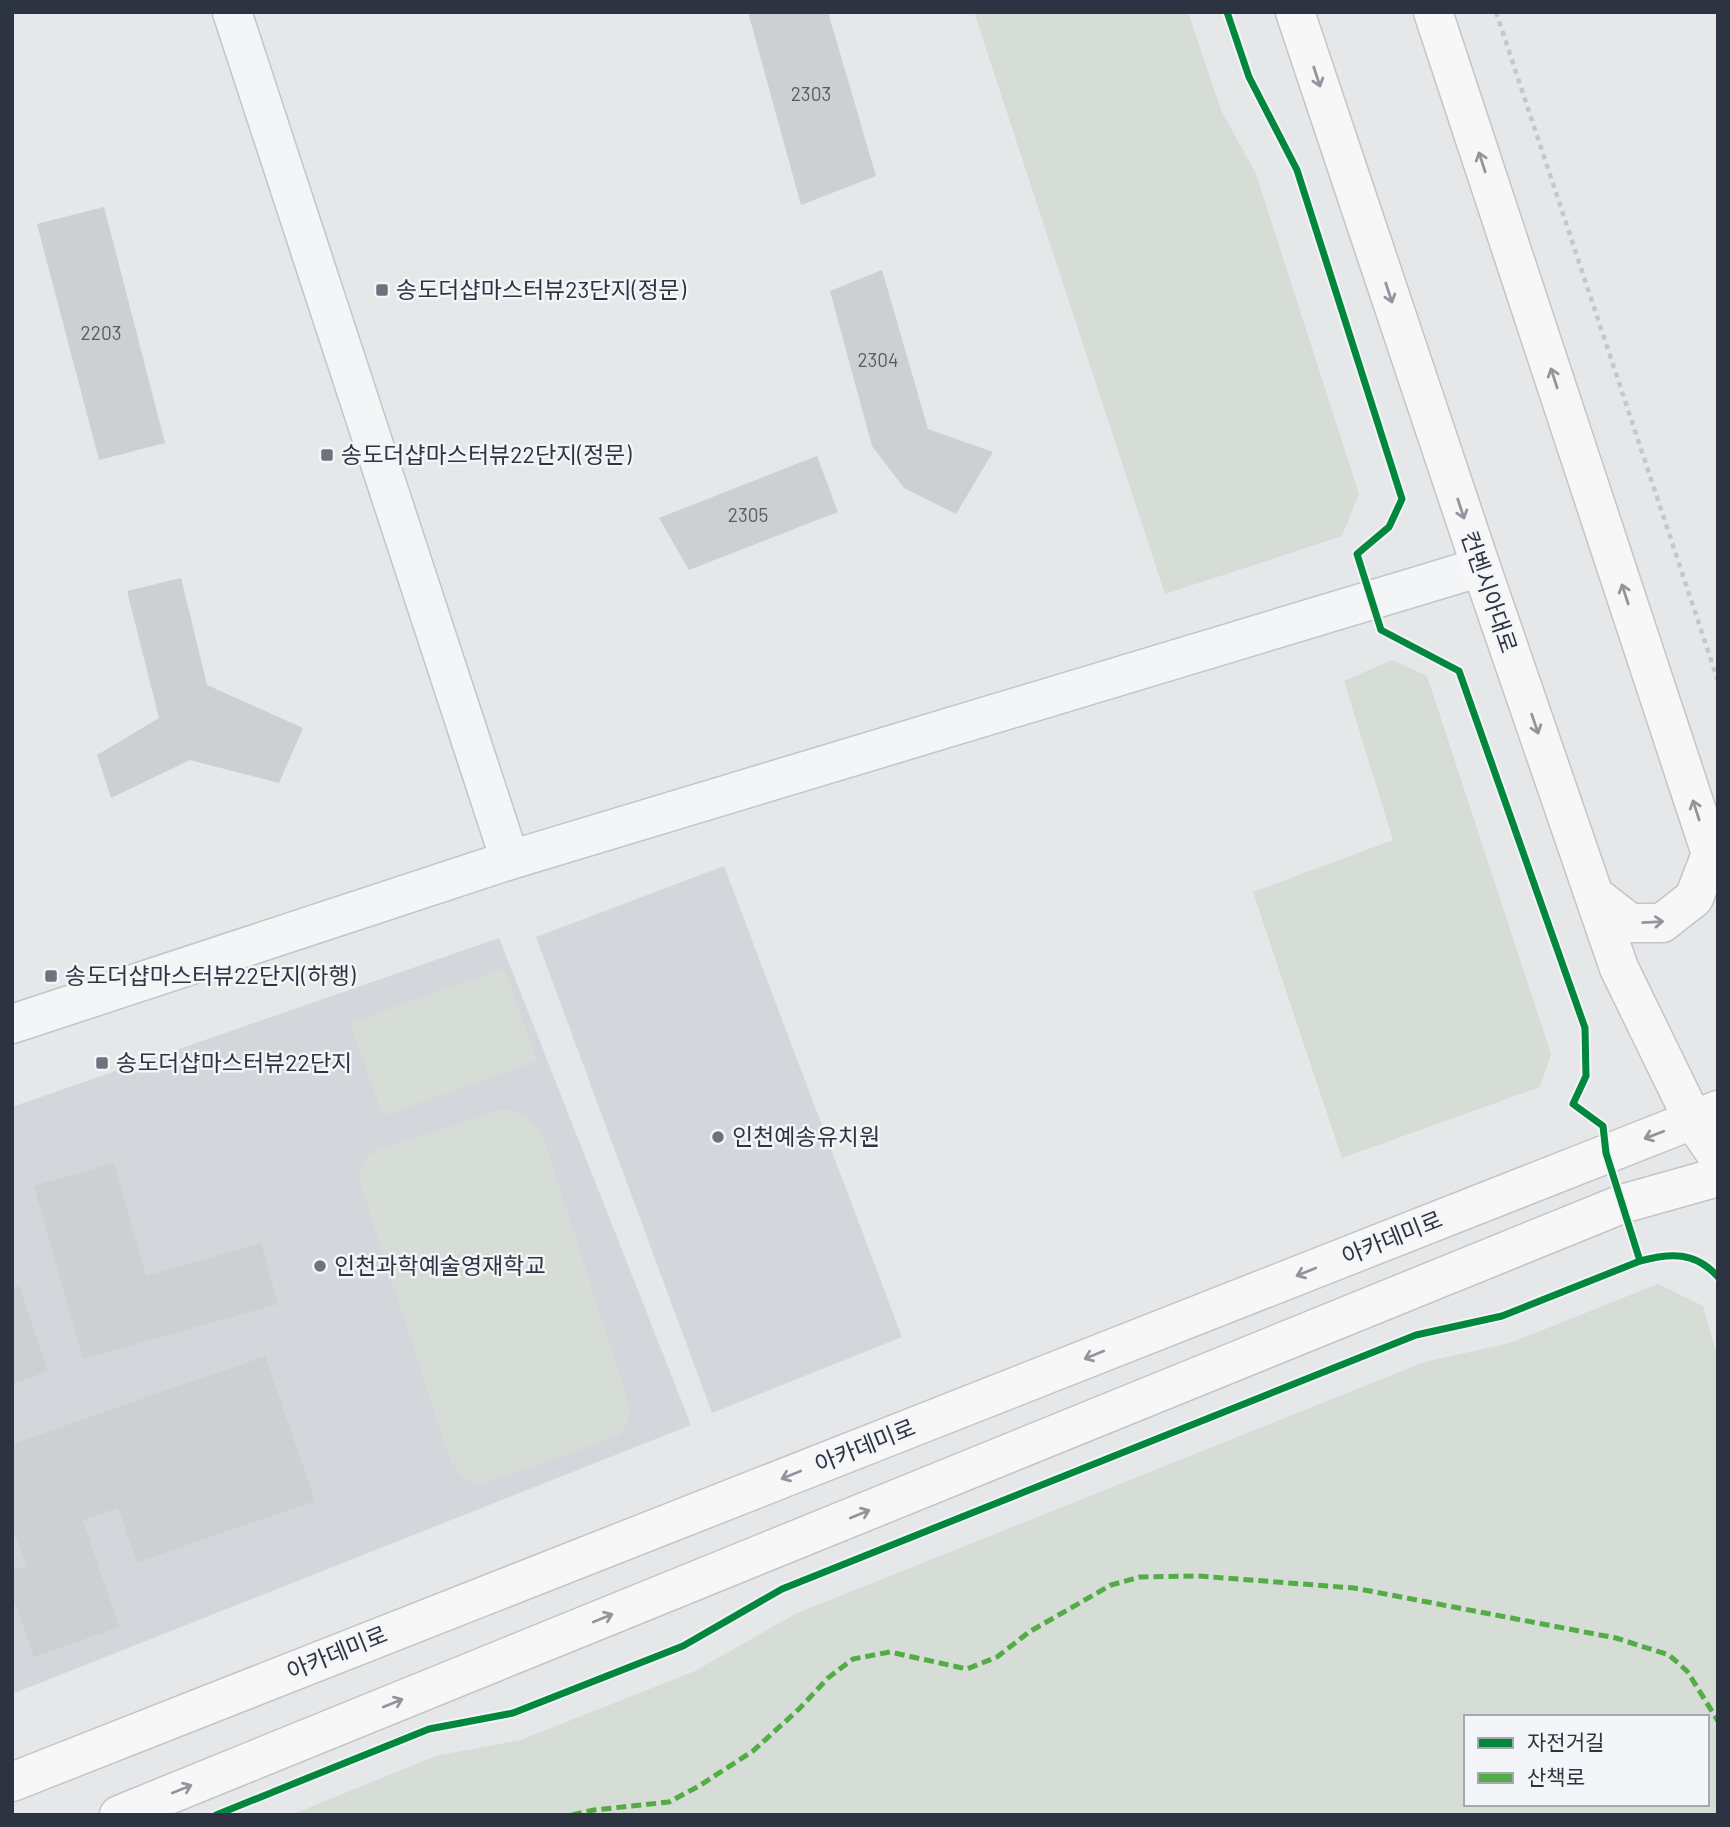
<svg xmlns="http://www.w3.org/2000/svg" width="1730" height="1827" font-family="Barlow,'Noto Sans KR',sans-serif">
	<rect width="100%" height="100%" fill="#e5e7e9"/>
	<!-- built -->
	<g fill="#d4d6dc">
		<polygon points="724,866 902,1337 712,1413 536,937"/>
		<polygon points="499,938 691,1425 12,1694 12,1107"/>
	</g>
	<!-- green -->
	<g fill="#d6dcd6" fill-rule="evenodd">
		<polygon points="974,12 1188,12 1221,110 1256,174 1359,494 1342,536 1165,594"/>
		<polygon points="1392,660 1427,676 1551,1054 1540,1087 1342,1158 1253,892 1393,840 1344,681"/>
		<polygon points="504,968 537,1061 383,1116 350,1023"/>
		<path d="M 503,1109 C 520,1112 532,1119 542,1133 L 630,1407 C 629,1419 628,1428 618,1436 L 480,1485 L 464,1478 L 451,1463 L 358,1177 L 367,1157 L 375,1151 Z"/>
		<path d="M 1658,1284 L 1703,1306 L 1718,1359 L 1718,1815 L 291,1815 L 436,1756 L 521,1740 L 695,1671 L 795,1614 L 1424,1362 L 1510,1343 ZM 1466,1717 L 1707,1717 L 1707,1804 L 1466,1804 Z"/>
	</g>
	<!-- building -->
	<g fill="#cdcfd1">
		<polygon points="748,12 828,12 876,176 801,205"/>
		<polygon points="104,207 165,443 99,460 37,224"/>
		<polygon points="882,270 928,429 993,452 956,514 904,488 872,446 830,291"/>
		<polygon points="817,456 838,512 689,570 659,518"/>
		<polygon points="181,578 207,685 303,728 279,783 190,760 111,798 97,755 159,718 127,591"/>
		<polygon points="114,1163 146,1276 261,1243 278,1304 83,1359 34,1186"/>
		<polygon points="19,1286 48,1371 12,1384 12,1288"/>
		<polygon points="265,1356 315,1501 137,1562 118,1508 83,1520 119,1627 34,1657 12,1594 12,1571 26,1566 15,1533 12,1534 12,1444"/>
	</g>
	<g fill="none" stroke-linecap="round" stroke-linejoin="round">
		<defs>
			<g id="street">
				<polyline points="232,12 510,860"/>
				<polyline points="12,1024 510,860 1481,567"/>
			</g>
			<g id="secondary">
				<polyline points="1295,12 1481,567 1619,968 1693,1120 1718,1157"/>
				<polyline points="1433,12 1718,875"/>
				<polyline points="1594,895 1630,923 1662,923 1694,898 1711,854"/>
				<polyline points="12,1782 1718,1110"/>
				<polyline points="119,1815 1622,1204 1718,1177"/>
			</g>
		</defs>
		<!-- street casing -->
		<use href="#street" stroke="#c3c5c7" stroke-width="41"/>
		<!-- secondary casing -->
		<use href="#secondary" stroke="#c3c5c7" stroke-width="41"/>
		<!-- path -->
		<polyline stroke="#c5c7c9" stroke-width="4.5" stroke-dasharray="5 5" stroke-linecap="butt" points="1496,12 1718,681"/>
		<!-- street -->
		<use href="#street" stroke="#f4f5f6" stroke-width="38"/>
		<!-- secondary -->
		<use href="#secondary" stroke="#f7f7f8" stroke-width="38"/>
		<!-- quiet -->
		<polyline stroke="#54ac46" stroke-width="5" stroke-dasharray="10 5" stroke-linecap="butt" points="572,1815 594,1810 669,1802 699,1786 753,1751 799,1709 828,1678 853,1659 890,1652 967,1669 997,1657 1029,1632 1111,1585 1140,1577 1199,1576 1354,1588 1616,1638 1669,1655 1687,1671 1718,1721"/>
		<defs>
			<g id="cycleway">
				<polyline points="1227,12 1249,77 1297,170 1402,499 1389,527 1357,554 1381,630 1459,671 1585,1028 1586,1076 1573,1104 1603,1126 1606,1153 1640,1261"/>
				<path d="M 216,1815 L 429,1729 L 513,1713 L 683,1646 L 782,1589 L 1416,1335 L 1502,1316 L 1640,1261 C 1670,1253 1695,1251 1718,1277"/>
			</g>
		</defs>
		<!-- cycleway casing -->
		<use href="#cycleway" stroke="#f3f5f8" stroke-width="11"/>
		<!-- cycleway -->
		<use href="#cycleway" stroke="#00873e" stroke-width="7"/>
	</g>
	<!-- one-way arrows -->
	<defs><path id="oneway-shaft" d="M-6 0H5M1.5-3L5.5 0L1.5 3" fill="none" stroke-width="1.6" stroke-linecap="round" stroke-linejoin="round" transform="scale(1.75)"/></defs>
	<g stroke="#92969c">
		<use href="#oneway-shaft" transform="translate(1317 77) rotate(72)"/>
		<use href="#oneway-shaft" transform="translate(1482 162) rotate(-108)"/>
		<use href="#oneway-shaft" transform="translate(1389 293) rotate(72)"/>
		<use href="#oneway-shaft" transform="translate(1554 378) rotate(-108)"/>
		<use href="#oneway-shaft" transform="translate(1461 509) rotate(72)"/>
		<use href="#oneway-shaft" transform="translate(1625 594) rotate(-108)"/>
		<use href="#oneway-shaft" transform="translate(1535 724) rotate(71)"/>
		<use href="#oneway-shaft" transform="translate(1696 810) rotate(-108)"/>
		<use href="#oneway-shaft" transform="translate(1653 922) rotate(-3)"/>
		<use href="#oneway-shaft" transform="translate(1654 1135) rotate(159)"/>
		<use href="#oneway-shaft" transform="translate(1306 1272) rotate(158)"/>
		<use href="#oneway-shaft" transform="translate(1094 1355) rotate(158)"/>
		<use href="#oneway-shaft" transform="translate(791 1475) rotate(158)"/>
		<use href="#oneway-shaft" transform="translate(860 1514) rotate(-22)"/>
		<use href="#oneway-shaft" transform="translate(603 1618) rotate(-22)"/>
		<use href="#oneway-shaft" transform="translate(393 1703) rotate(-22)"/>
		<use href="#oneway-shaft" transform="translate(182 1789) rotate(-22)"/>
	</g>
	<!-- markers -->
	<g fill="#6d737c" stroke="#f3f5f8" stroke-width="2.5">
		<rect x="375" y="283" width="14" height="14" rx="3.5"/>
		<rect x="320" y="448" width="14" height="14" rx="3.5"/>
		<rect x="44" y="969" width="14" height="14" rx="3.5"/>
		<rect x="95" y="1056" width="14" height="14" rx="3.5"/>
		<circle cx="718" cy="1137" r="7"/>
		<circle cx="320" cy="1266" r="7"/>
	</g>
	<g text-anchor="middle" stroke-width="5" stroke-linejoin="round" paint-order="stroke">
		<!-- number labels -->
		<g font-size="19" fill="#565c66">
			<text x="811" y="101">2303</text>
			<text x="101" y="340">2203</text>
			<text x="878" y="367">2304</text>
			<text x="748" y="522">2305</text>
		</g>
		<!-- poi labels -->
		<g font-size="23" fill="#2d3441" stroke="#f3f5f8" text-anchor="start">
			<text x="396" y="298">송도더샵마스터뷰23단지(정문)</text>
			<text x="341" y="463">송도더샵마스터뷰22단지(정문)</text>
			<text x="65" y="984">송도더샵마스터뷰22단지(하행)</text>
			<text x="116" y="1071">송도더샵마스터뷰22단지</text>
			<text x="732" y="1145">인천예송유치원</text>
			<text x="334" y="1274">인천과학예술영재학교</text>
		</g>
		<!-- street labels -->
		<g font-size="23" fill="#2d3441" stroke="#f3f5f8">
			<text transform="translate(1489 592) rotate(71)" y="8">컨벤시아대로</text>
			<text transform="translate(1392 1238) rotate(-22)" y="8">아카데미로</text>
			<text transform="translate(865 1446) rotate(-22)" y="8">아카데미로</text>
			<text transform="translate(337 1653) rotate(-22)" y="8">아카데미로</text>
		</g>
	</g>
	<!-- border -->
	<rect width="1730" height="1827" fill="none" stroke="#2d3441" stroke-width="28"/>
	<!-- legend -->
	<rect x="1464" y="1715" width="245" height="91" fill="#f3f5f8" stroke="#a4a8af" stroke-width="2"/>
	<rect x="1478" y="1738" width="35" height="10" fill="#00873e" stroke="#a4a8af" stroke-width="2"/>
	<text x="1527" y="1750" font-size="21" fill="#2d3441">자전거길</text>
	<rect x="1478" y="1773" width="35" height="10" fill="#54ac46" stroke="#a4a8af" stroke-width="2"/>
	<text x="1527" y="1785" font-size="21" fill="#2d3441">산책로</text>
</svg>
